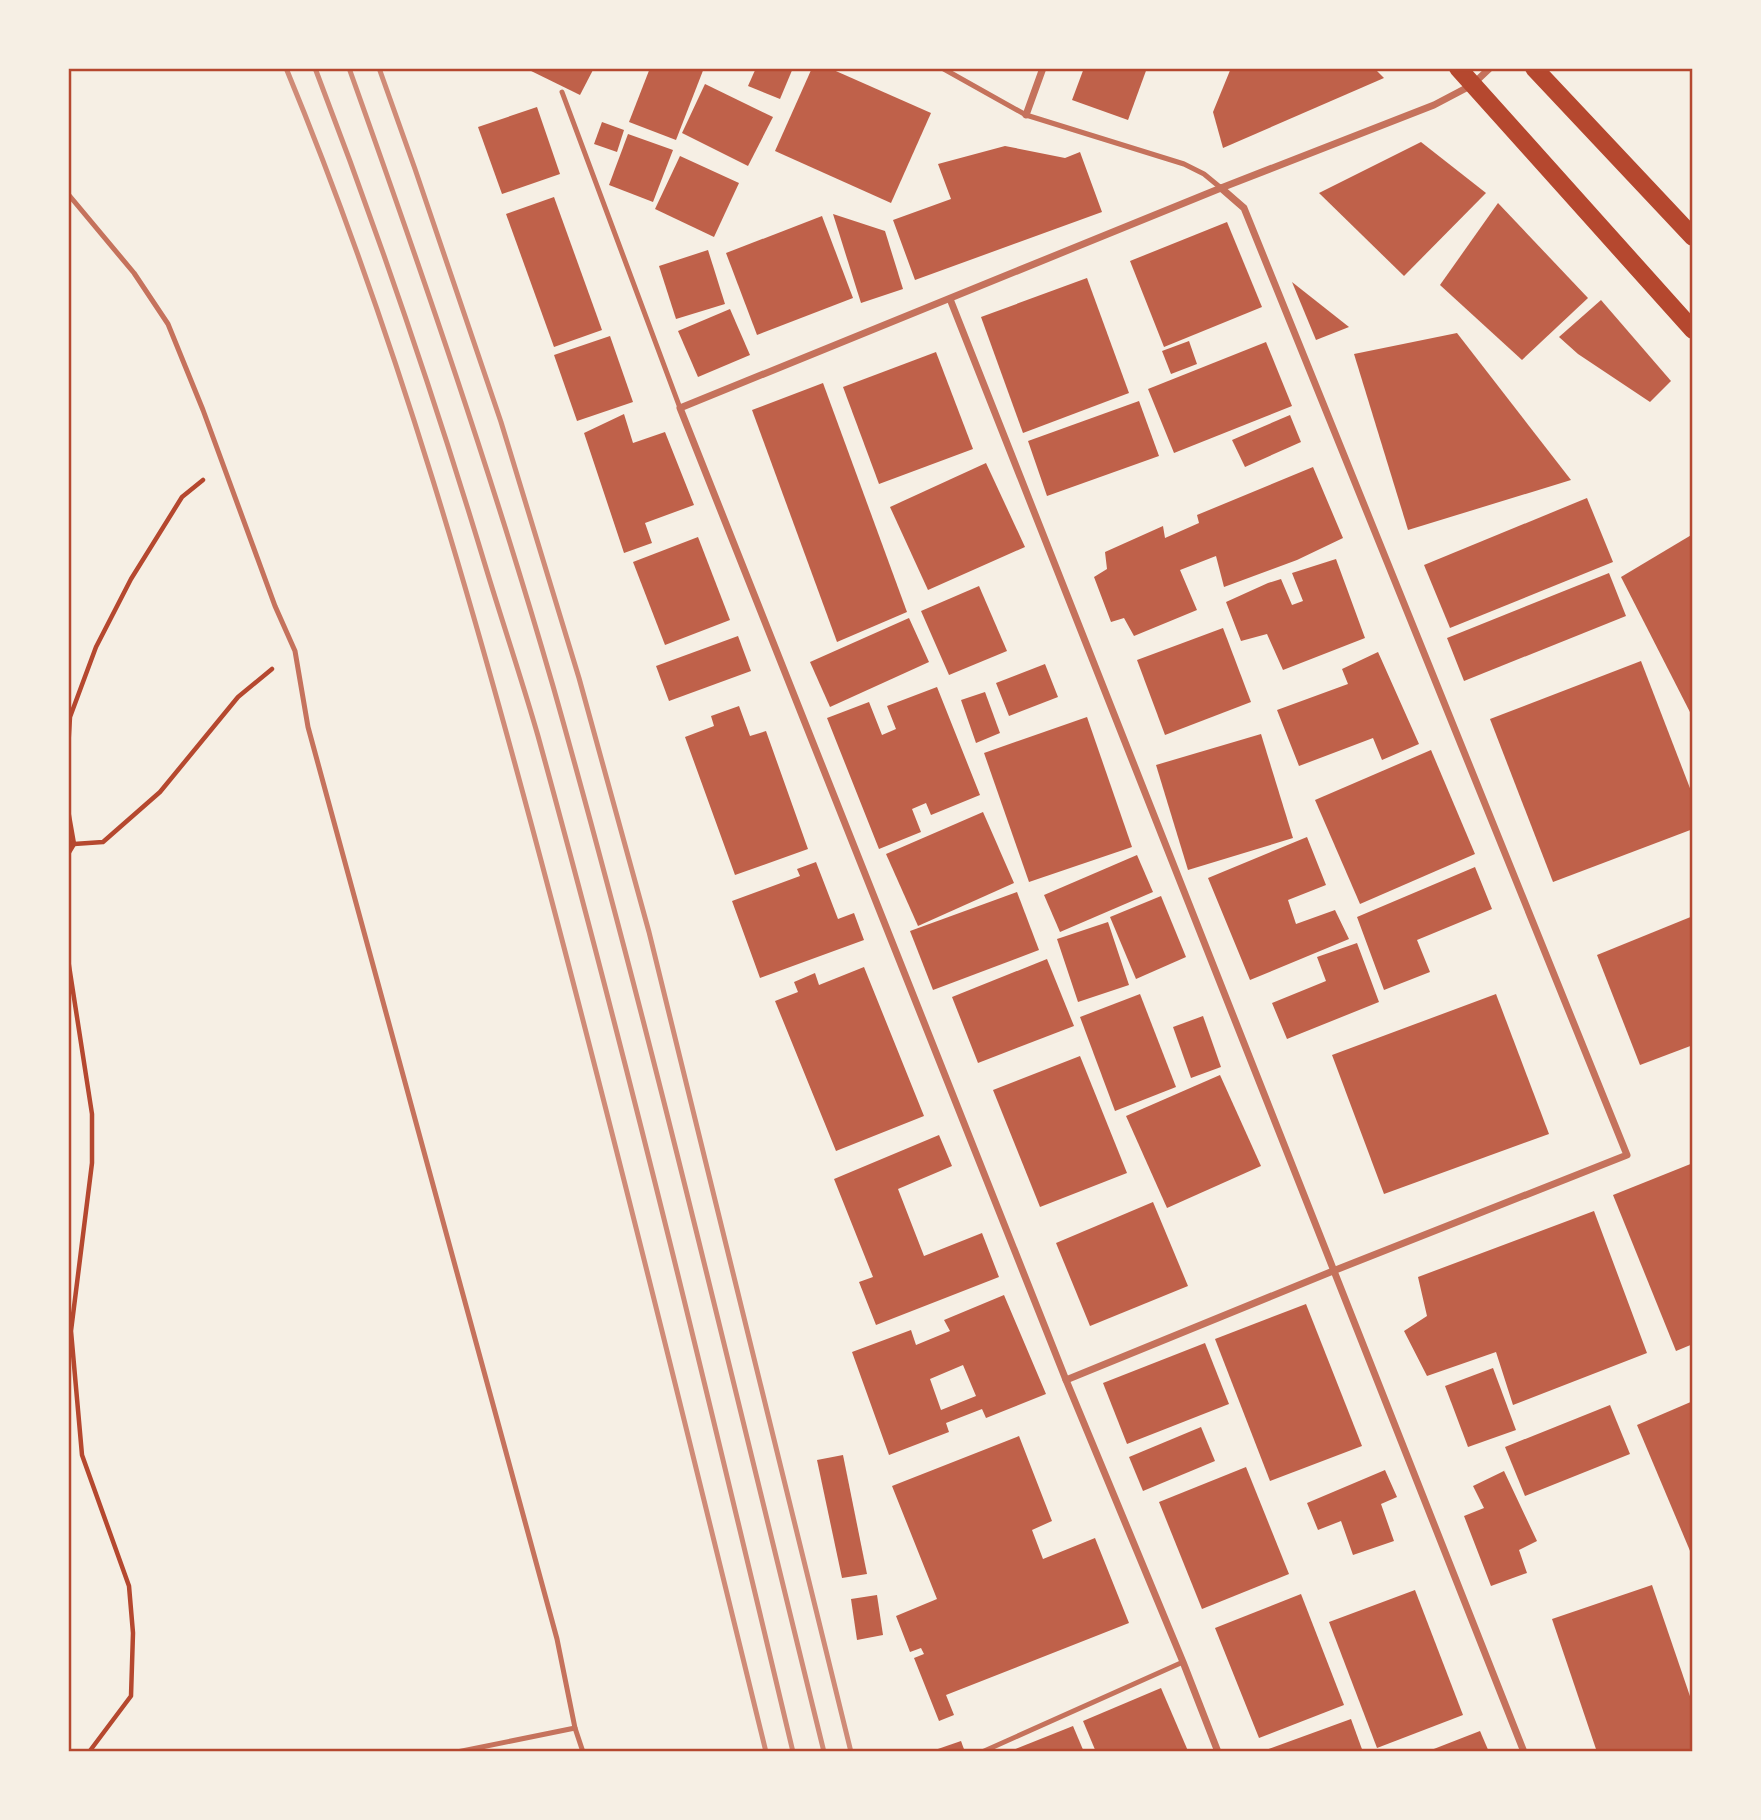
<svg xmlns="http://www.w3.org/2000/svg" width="1761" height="1820" font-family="'Work Sans',sans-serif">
	<rect width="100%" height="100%" fill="#f6efe4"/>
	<!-- building -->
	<g fill="#bf614a" fill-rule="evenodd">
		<polygon points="525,68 594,68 580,95"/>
		<polygon points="650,68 704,68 676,140 629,122"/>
		<polygon points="756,68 793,68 780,99 748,86"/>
		<polygon points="812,68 829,68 931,113 891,203 775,151"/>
		<polygon points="1084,68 1147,68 1128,120 1072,100"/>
		<polygon points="1231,68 1374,68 1384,78 1223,148 1213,112"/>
		<polygon points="705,84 773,117 748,166 682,133"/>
		<polygon points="537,107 560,174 502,194 478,127"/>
		<polygon points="602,122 624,130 617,152 594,144"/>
		<polygon points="628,134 673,150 653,202 609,185"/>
		<polygon points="1421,142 1486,193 1404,276 1319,193"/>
		<polygon points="1005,146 1065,158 1080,152 1102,212 915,280 893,220 951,199 938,164"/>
		<polygon points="680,156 739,183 714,237 655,209"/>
		<polygon points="554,197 602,330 554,347 506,214"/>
		<polygon points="1498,203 1588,298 1522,360 1440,285"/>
		<polygon points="833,214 885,231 903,289 861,303"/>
		<polygon points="822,216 853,298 757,335 726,253"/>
		<polygon points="1227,222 1262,307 1164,347 1130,261"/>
		<polygon points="708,250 725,304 676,319 659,266"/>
		<polygon points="1087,278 1129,393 1023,433 981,317"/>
		<polygon points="1292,282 1349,327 1316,340"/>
		<polygon points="1601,300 1671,381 1650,402 1578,354 1559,337"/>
		<polygon points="730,309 750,355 698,377 678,331"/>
		<polygon points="1457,333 1571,480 1408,530 1354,354"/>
		<polygon points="610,336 633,402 577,421 554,355"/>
		<polygon points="1189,341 1197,364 1171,374 1162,351"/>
		<polygon points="1266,342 1292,406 1174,453 1148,389"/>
		<polygon points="936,352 973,449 879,484 843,387"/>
		<polygon points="823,383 907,612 837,642 752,410"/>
		<polygon points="1139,401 1159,456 1047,496 1028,441"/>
		<polygon points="624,414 633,443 665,432 694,505 645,523 652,543 624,553 584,433"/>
		<polygon points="1290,415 1301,442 1245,467 1232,440"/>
		<polygon points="986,463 1025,547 928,590 890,507"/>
		<polygon points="1313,467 1343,538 1297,560 1224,587 1216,556 1180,570 1197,610 1134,636 1124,618 1111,622 1094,577 1107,569 1105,552 1163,526 1165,538 1199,523 1197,515"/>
		<polygon points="1587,498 1613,562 1450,628 1424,565"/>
		<polygon points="1693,534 1693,718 1621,577"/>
		<polygon points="698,537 730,620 665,645 633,562"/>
		<polygon points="1336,559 1365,638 1283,670 1267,634 1241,641 1226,602 1268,583 1281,579 1292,605 1303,601 1292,573"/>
		<polygon points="1609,573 1626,616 1464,681 1447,638"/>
		<polygon points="979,586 1007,651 949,675 921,611"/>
		<polygon points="909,618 929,662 830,707 810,662"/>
		<polygon points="1223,628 1251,702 1165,735 1137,660"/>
		<polygon points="738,636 751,671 669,701 656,666"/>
		<polygon points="1378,652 1419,744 1382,760 1373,738 1299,766 1277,710 1348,684 1342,669"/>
		<polygon points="1641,661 1693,796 1693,829 1553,882 1490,719"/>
		<polygon points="1045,664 1058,697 1009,716 996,683"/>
		<polygon points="937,687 980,795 931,815 926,803 912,809 921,832 879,849 827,718 869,702 882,735 896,729 887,706"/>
		<polygon points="985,692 1000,733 976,743 961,700"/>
		<polygon points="739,706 750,736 766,731 808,849 735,875 685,737 714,726 711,716"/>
		<polygon points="1087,717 1132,847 1029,882 984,753"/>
		<polygon points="1261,734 1293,838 1188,870 1156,765"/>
		<polygon points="1431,750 1475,854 1360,904 1315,800"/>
		<polygon points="983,812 1014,883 918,926 886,854"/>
		<polygon points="1307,837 1326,885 1288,900 1296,924 1335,910 1349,939 1250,980 1208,878"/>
		<polygon points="1137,855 1153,892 1060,932 1044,895"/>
		<polygon points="816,862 838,919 854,913 864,940 760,978 732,901 800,876 797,869"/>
		<polygon points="1475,867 1492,909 1417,940 1430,972 1384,990 1357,917"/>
		<polygon points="1017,892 1039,950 933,990 910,931"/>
		<polygon points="1161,896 1186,957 1136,979 1110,917"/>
		<polygon points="1693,916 1693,1045 1640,1065 1597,955"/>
		<polygon points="1108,922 1129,985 1078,1002 1057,939"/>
		<polygon points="1357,943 1379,1002 1287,1039 1272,1003 1326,981 1317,957"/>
		<polygon points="1047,959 1074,1026 978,1063 952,997"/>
		<polygon points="864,967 924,1116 836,1151 775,1001 798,992 794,982 815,973 819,985"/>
		<polygon points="1140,994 1176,1087 1115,1111 1080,1017"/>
		<polygon points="1496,994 1549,1134 1384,1194 1332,1055"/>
		<polygon points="1203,1016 1221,1067 1191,1078 1173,1027"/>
		<polygon points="1080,1056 1127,1173 1040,1207 993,1090"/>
		<polygon points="1220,1075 1261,1166 1167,1208 1126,1116"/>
		<polygon points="939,1135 952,1166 898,1189 924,1256 982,1233 999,1277 876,1325 859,1282 873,1277 834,1179"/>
		<polygon points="1693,1163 1693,1344 1676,1351 1613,1195"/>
		<polygon points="1153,1202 1188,1286 1090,1326 1056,1243"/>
		<polygon points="1594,1211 1647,1353 1513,1405 1496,1352 1427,1376 1404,1331 1427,1316 1418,1277"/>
		<path d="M 1004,1295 L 1046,1394 L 986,1418 L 982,1409 L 946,1423 L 949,1432 L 889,1455 L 852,1352 L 911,1330 L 916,1345 L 950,1331 L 944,1320 ZM 963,1365 L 976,1396 L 941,1410 L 930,1379 Z"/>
		<polygon points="1306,1304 1362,1446 1270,1481 1215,1339"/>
		<polygon points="1205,1343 1229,1404 1127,1444 1103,1383"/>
		<polygon points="1493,1368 1516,1430 1468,1447 1445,1386"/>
		<polygon points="1693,1401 1693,1558 1637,1425"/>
		<polygon points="1610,1405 1630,1454 1525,1496 1505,1447"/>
		<polygon points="1201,1427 1215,1461 1143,1491 1129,1457"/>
		<polygon points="1019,1436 1052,1521 1032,1530 1043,1559 1095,1538 1129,1623 946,1695 954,1715 939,1721 914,1658 924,1654 921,1648 910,1652 896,1616 937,1599 892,1486"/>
		<polygon points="843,1455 867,1574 842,1578 817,1460"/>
		<polygon points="1246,1467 1289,1574 1202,1609 1159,1502"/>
		<polygon points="1385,1470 1397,1497 1381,1504 1394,1541 1353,1555 1341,1521 1318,1530 1307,1503"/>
		<polygon points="1504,1471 1537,1541 1519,1550 1527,1573 1491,1586 1464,1516 1484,1508 1473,1486"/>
		<polygon points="1652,1585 1693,1705 1693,1752 1597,1752 1552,1619"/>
		<polygon points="1415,1590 1463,1715 1377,1748 1329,1622"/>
		<polygon points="1301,1594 1344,1705 1259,1738 1215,1628"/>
		<polygon points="877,1595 883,1635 857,1640 851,1599"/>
		<polygon points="1161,1688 1188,1751 1096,1752 1083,1721"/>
		<polygon points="1351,1719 1363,1752 1263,1752 1263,1751"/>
		<polygon points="1073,1726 1084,1752 1008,1752"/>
		<polygon points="1480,1731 1489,1752 1426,1752"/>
		<polygon points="961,1741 965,1752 932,1752 932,1751"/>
	</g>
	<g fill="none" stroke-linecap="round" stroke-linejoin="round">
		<!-- path -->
		<g stroke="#b5482f" stroke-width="4.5">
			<polyline points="68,750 70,717 96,647 131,579 182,497 203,480"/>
			<polyline points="68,810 74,844 68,854"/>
			<polyline points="68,842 74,844 103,842 160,792 238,697 272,669"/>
			<polyline points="68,959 92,1114 92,1163 71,1331 82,1455 129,1586 133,1633 131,1696 89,1752"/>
		</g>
		<!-- service -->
		<g stroke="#c5725c" stroke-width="5">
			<polyline points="942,68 1026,115 1184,164 1204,174 1221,188"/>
			<polyline points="562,92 680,408"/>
			<polyline points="68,194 134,273 168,324 203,410 275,606 295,651 308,727 557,1639 575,1728 583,1752"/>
			<polyline points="457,1752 575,1728"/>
			<polyline points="982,1752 1183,1662"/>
		</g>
		<!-- minor -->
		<g stroke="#c5725c" stroke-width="7">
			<polyline points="1026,115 1043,68"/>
			<polyline points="950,299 1524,1752"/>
			<polyline points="1066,1380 1333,1271 1627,1155 1244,208 1221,188"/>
			<polyline points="1218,1752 1183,1662 1066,1380 680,408 1221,188 1434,105 1472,85 1490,68"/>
		</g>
		<!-- primary -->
		<g stroke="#b5482f" stroke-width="18">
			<polyline points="1458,68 1693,330"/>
			<polyline points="1534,68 1693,237"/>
		</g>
		<!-- rail -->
		<g stroke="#cf8b77" stroke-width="5">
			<path d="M 286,68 C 397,336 477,618 551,898 C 626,1182 696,1467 766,1752"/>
			<path d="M 315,68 C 378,232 435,399 486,568 C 503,624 522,680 538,736 C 631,1073 712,1412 793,1752"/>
			<path d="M 349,68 C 422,272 493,478 553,686 C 653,1039 736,1396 824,1752"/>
			<polyline points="379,68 415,169 501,422 579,678 649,932 851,1752"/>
		</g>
	</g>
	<!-- border -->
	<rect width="1761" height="1820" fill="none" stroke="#f6efe4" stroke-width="140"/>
	<rect x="70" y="70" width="1621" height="1680" fill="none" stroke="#b5482f" stroke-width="2.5"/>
</svg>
